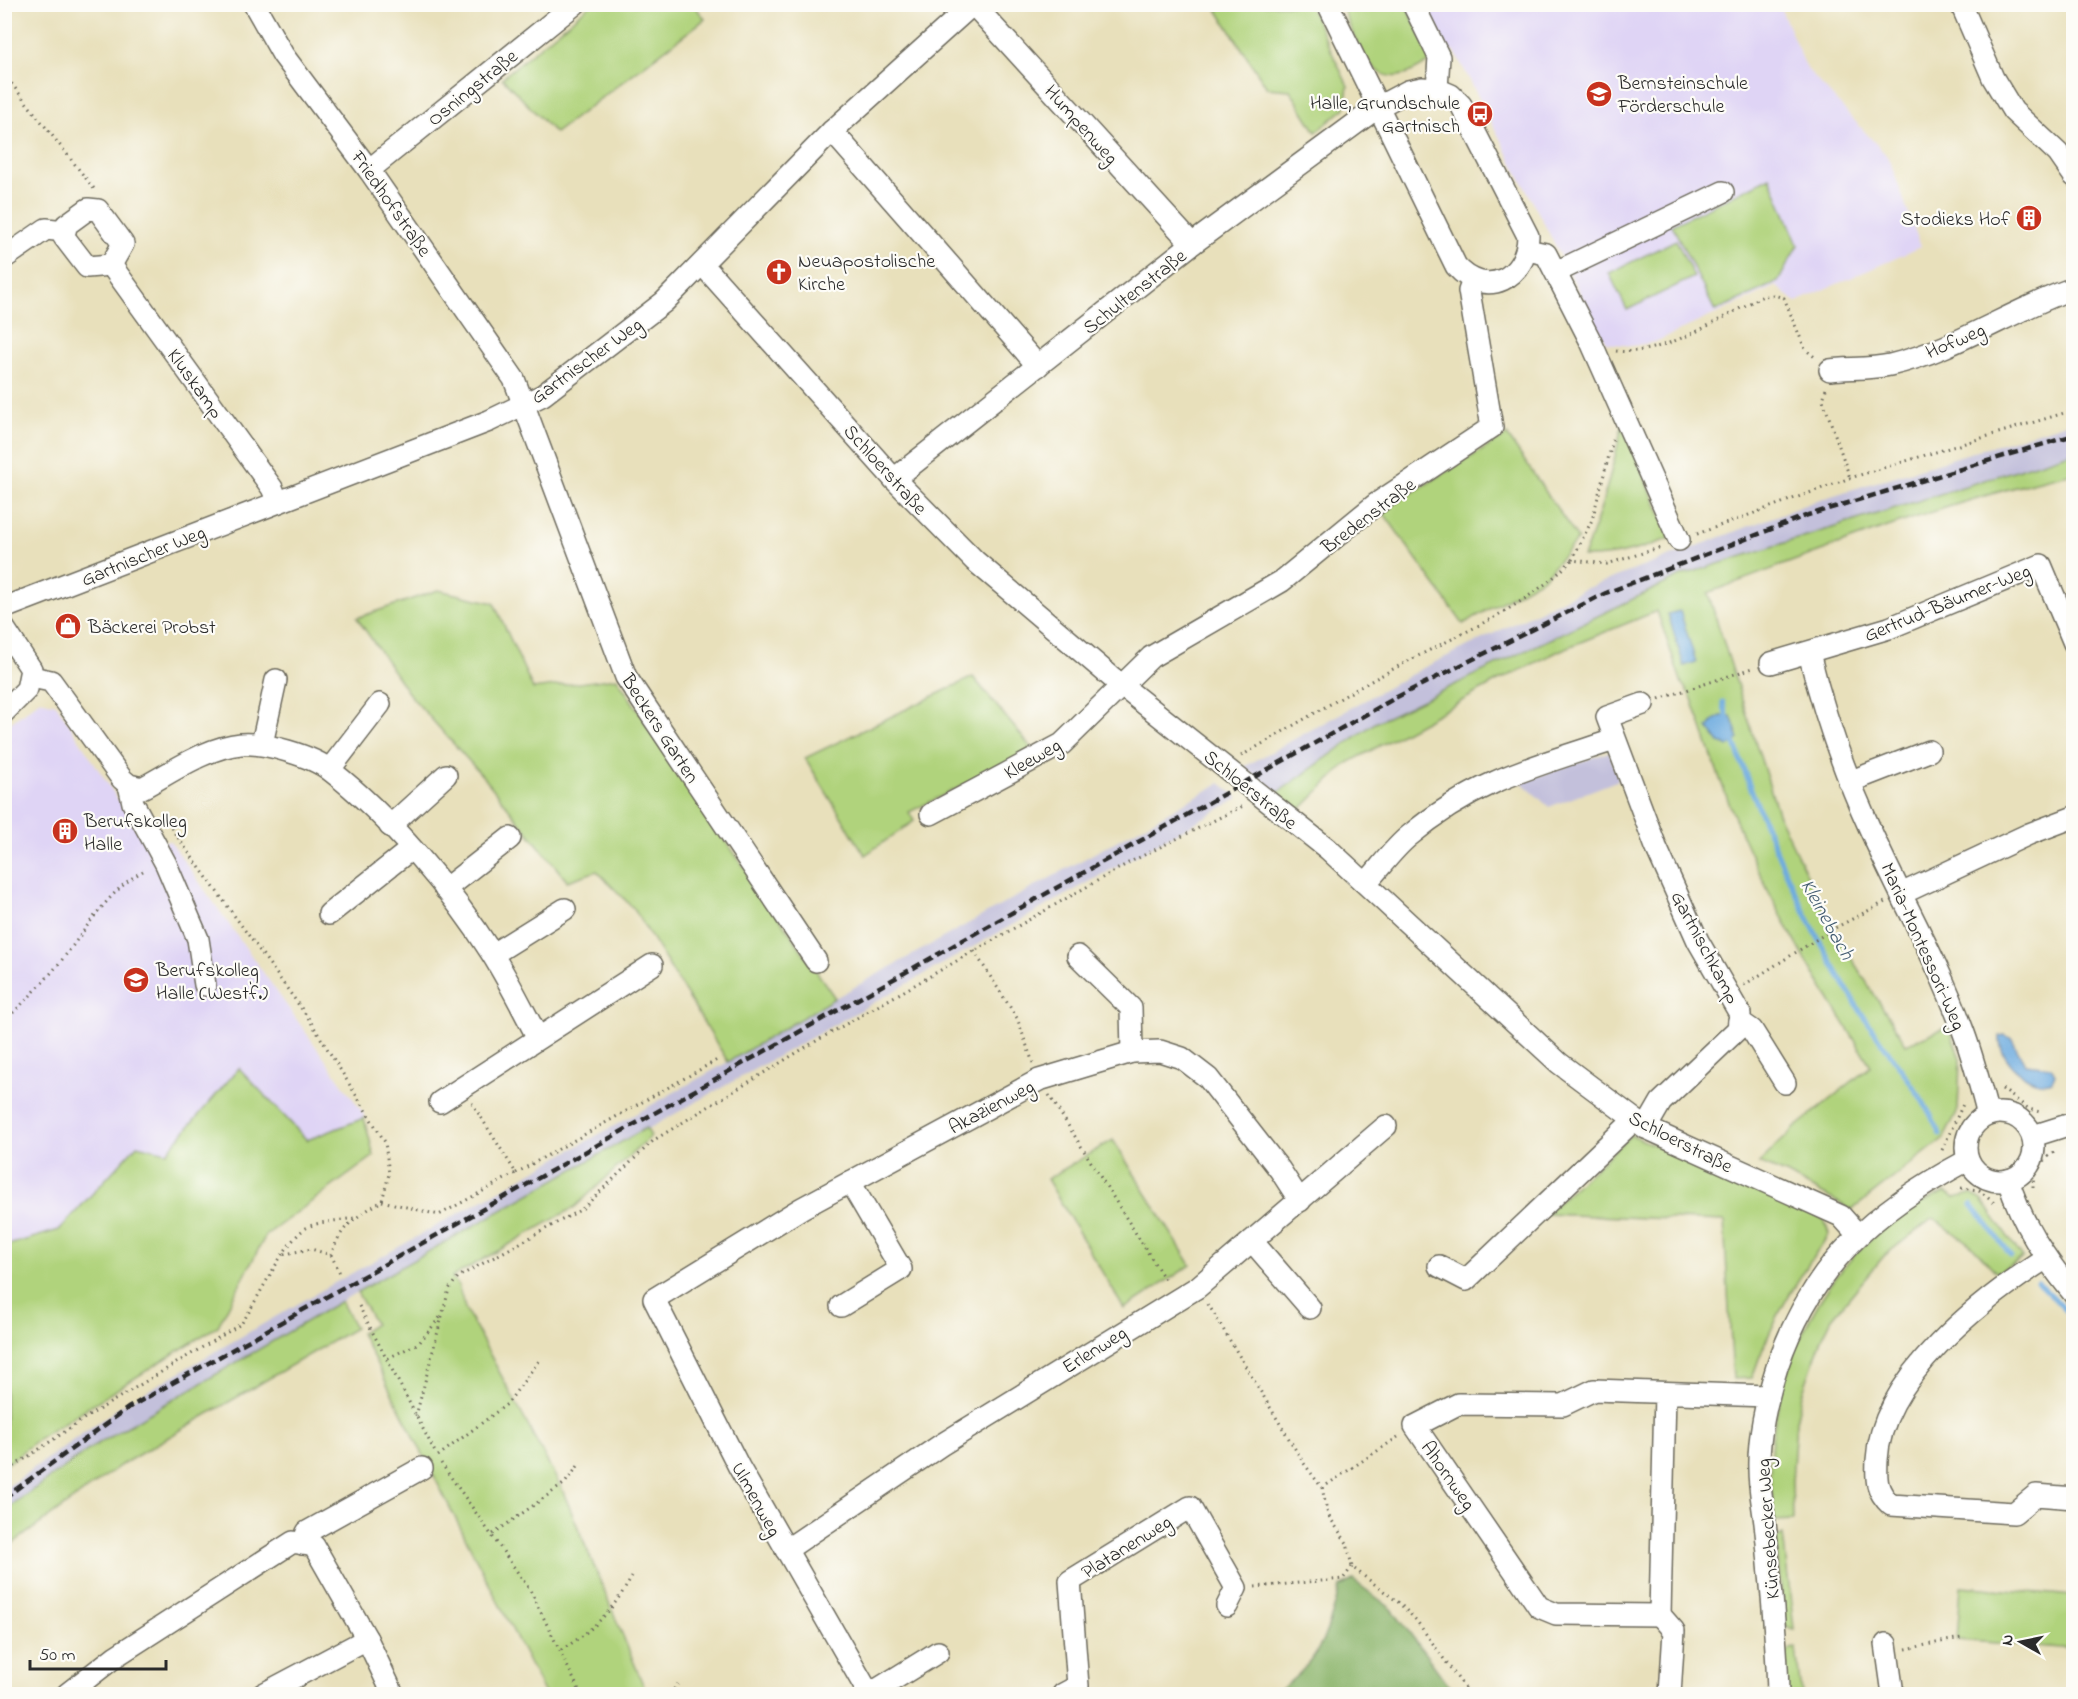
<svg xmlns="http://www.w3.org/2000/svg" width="2078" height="1699" font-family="'Indie Flower',sans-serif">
	<rect width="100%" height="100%" fill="#fdfcf7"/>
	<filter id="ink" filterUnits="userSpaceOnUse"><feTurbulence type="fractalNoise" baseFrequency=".0167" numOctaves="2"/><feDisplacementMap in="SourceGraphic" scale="12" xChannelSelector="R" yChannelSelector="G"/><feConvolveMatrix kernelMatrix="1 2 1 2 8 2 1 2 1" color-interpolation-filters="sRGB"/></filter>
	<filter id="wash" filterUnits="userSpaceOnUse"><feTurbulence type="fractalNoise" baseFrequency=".008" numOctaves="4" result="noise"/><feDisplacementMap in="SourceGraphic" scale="24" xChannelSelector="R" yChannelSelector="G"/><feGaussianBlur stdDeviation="1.35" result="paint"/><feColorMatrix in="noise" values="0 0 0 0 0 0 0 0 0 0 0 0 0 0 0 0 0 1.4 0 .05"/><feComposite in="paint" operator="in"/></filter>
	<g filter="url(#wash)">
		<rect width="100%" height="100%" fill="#e8e0bb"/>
		<!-- built -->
		<g fill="#dfd4f5">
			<polygon points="1341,5 1779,5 1807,69 1888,157 1921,247 1796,302 1776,286 1655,342 1632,346 1606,343 1454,50 1408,73 1392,77 1384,75 1371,67"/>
			<polygon points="40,700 56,704 148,846 170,841 363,1113 374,1156 266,1235 218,1326 39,1438 5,1466 4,728"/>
		</g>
		<!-- industrial -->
		<g fill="#c3c0db">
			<polygon points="2073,421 2073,452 1683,575 1375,723 1276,794 1244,767 1421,669 1582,590 1815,501"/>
			<polygon points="1609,752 1619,780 1549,807 1521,782"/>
			<polygon points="1220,783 1239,798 357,1292 94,1446 5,1510 4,1489 121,1406 322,1290 728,1062 835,998"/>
		</g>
		<!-- green -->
		<g fill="#b0d37c" stroke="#6e7f54" stroke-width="1.5">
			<polygon points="590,5 694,5 705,19 555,133 502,78"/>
			<polygon points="1214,5 1309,5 1348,86 1345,108 1316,132 1290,90 1267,88"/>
			<path d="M 1341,5 L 1406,5 L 1433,60 C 1422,66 1411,74 1399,76 C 1365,82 1352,28 1341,5 Z"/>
			<polygon points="1770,177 1798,245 1778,282 1715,311 1672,225"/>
			<polygon points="1676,240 1694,277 1627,310 1609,273"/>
			<path d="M 1622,426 L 1671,538 C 1641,549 1615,558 1583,557 C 1601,514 1612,472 1622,426 Z"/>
			<polygon points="1507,435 1578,539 1542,579 1463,624 1382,511"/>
			<path d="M 2073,452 L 2073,473 C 1948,501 1828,548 1708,593 L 1780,819 L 1837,936 L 1906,1044 L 1949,1026 L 1960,1059 L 1958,1110 L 1944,1138 L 1852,1210 L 1788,1175 L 1759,1163 L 1798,1125 L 1871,1066 C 1825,993 1780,921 1745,842 C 1724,795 1708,745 1691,696 L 1682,684 L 1657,611 L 1561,650 L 1498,681 L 1346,764 L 1298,812 L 1276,794 L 1375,723 L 1683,575 Z"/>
			<polygon points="438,590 494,603 533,689 617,678 678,772 835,998 728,1062 634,909 597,871 567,881 486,780 409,694 357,618"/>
			<polygon points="973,677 1034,751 909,812 914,821 865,855 805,758"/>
			<polygon points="239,1068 307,1140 364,1118 374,1156 266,1235 218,1326 39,1438 5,1466 5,1246 59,1230 137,1145 167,1152"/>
			<polygon points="646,1128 651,1136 575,1207 452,1277 458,1285 465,1308 562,1489 647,1694 545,1694 361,1333 375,1324 357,1292"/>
			<path d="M 1631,1135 L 1824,1219 L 1829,1234 C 1794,1284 1772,1319 1752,1378 L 1733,1379 L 1724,1221 L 1545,1214 Z"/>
			<polygon points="1113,1140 1191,1265 1124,1309 1047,1179"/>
			<path d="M 1945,1192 L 1955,1198 L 1971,1194 L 1982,1200 L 2023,1258 L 1997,1273 L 1971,1245 L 1933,1218 L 1884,1256 L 1832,1318 L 1823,1336 L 1802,1394 L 1796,1422 L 1792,1482 L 1793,1520 L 1775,1521 C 1773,1501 1769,1481 1770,1462 C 1776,1351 1838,1235 1945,1192 Z"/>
			<polygon points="341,1301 355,1328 121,1465 5,1549 5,1510 94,1446"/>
			<polygon points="1783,1535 1794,1629 1785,1627 1776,1539"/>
			<polygon points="1961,1586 2073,1596 2073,1649 1957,1640"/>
			<polygon points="1796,1648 1801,1694 1787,1694 1785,1654 1790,1649"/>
		</g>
		<!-- forest -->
		<path fill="#8cb56c" stroke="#5c704c" stroke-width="1.5" d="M 1353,1580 L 1392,1609 L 1455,1694 L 1273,1694 C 1319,1665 1326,1637 1340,1587 Z"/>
		<!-- water -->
		<g fill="#6dabdf" stroke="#4c6b85" stroke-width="1.5">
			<polygon points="1680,611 1696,662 1684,666 1668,614"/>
			<polygon points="1721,716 1731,716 1739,739 1729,746 1719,743 1708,728 1714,720"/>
			<path d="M 2005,1035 L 2012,1039 L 2025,1064 L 2051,1067 L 2055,1074 L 2052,1081 C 2031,1090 1997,1058 2000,1036 Z"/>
		</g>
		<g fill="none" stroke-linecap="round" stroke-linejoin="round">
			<!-- stream -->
			<g stroke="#6dabdf" stroke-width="5">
				<polyline points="1723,702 1728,721"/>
				<path d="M 1732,736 C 1764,830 1804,920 1856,1004 C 1883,1049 1919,1086 1940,1134"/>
				<polyline points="1972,1205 2011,1256"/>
				<polyline points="2038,1283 2072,1316"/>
			</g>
		</g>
	</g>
	<g filter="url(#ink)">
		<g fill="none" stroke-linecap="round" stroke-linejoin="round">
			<defs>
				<g id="minor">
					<polyline points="254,4 283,55 369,170 514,379 626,677 816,961"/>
					<polyline points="973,4 1192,244"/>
					<polyline points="1413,4 1439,57 1437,89"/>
					<polyline points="1961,4 1993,78 2013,111 2058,153 2074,176"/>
					<polyline points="832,131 1038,366"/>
					<polyline points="369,170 575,4"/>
					<polygon points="88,209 98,210 123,244 111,265 87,267 64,237 66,225"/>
					<polyline points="1527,250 1546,254 1591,342 1679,540"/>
					<polyline points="4,258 46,229 65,231"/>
					<polyline points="111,265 272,488 278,502"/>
					<polyline points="703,265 894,479 975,561 1122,686 1328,849 1559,1063 1646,1128 1841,1216 1858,1235"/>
					<polyline points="1556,272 1723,192"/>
					<path d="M 1830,370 C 1849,368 1871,369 1890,365 C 1955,350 2011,310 2074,288"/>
					<path d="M 894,479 L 1192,244 L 1378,107 L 1408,91 L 1422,88 L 1437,89 L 1451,95 L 1461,105 L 1528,236 C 1527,278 1486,300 1456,266 L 1328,4"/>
					<polyline points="4,608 489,421 543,395 664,302 832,131 973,4"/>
					<polyline points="4,628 31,669 27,689 4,712"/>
					<path d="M 1809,653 C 1824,714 1844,772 1870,829 C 1899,895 1937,959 1962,1028 C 1973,1056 1980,1086 1988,1115"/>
					<polyline points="1771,663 1889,628 2041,565 2074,643"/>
					<path d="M 31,677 L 51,681 L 122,779 L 129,785 L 142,788 C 172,772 207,747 241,744 C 264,742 313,756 331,771 C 388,815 454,893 492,954 C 509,981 523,1010 538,1038"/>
					<polyline points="1643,704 1607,717 1656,847 1698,941 1740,1014 1738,1029 1661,1102 1646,1128"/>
					<polyline points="262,744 276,680"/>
					<polyline points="330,769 380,704"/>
					<polyline points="1849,782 1929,751"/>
					<polyline points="129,785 133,803 166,864 198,939 205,985"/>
					<polyline points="931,814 1062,744 1151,657 1282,581 1376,504 1492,427 1469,291 1473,280"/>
					<polyline points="390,826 446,775"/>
					<path d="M 1366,883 C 1380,868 1393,849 1409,836 C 1474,781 1535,766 1614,740"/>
					<polyline points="445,889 510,838"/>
					<polyline points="1903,893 2029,834 2074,817"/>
					<polyline points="329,914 411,849"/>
					<polyline points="493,954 565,909"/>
					<polyline points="1078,956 1131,1008 1132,1052"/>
					<polyline points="1739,1021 1752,1030 1785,1083"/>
					<polyline points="440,1102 652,965"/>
					<circle cx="2000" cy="1147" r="34"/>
					<polyline points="2033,1136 2074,1123"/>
					<path d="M 2008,1180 C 2022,1224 2045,1259 2074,1294"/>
					<polyline points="1252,1241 1310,1308"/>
					<path d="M 2045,1259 C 1981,1300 1881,1378 1877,1460 C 1876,1480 1876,1491 1891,1505 L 2014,1513 L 2036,1495 L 2074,1498"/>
					<polyline points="1439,1266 1466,1280 1633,1121"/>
					<polyline points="841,1306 901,1269 850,1182"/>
					<polyline points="1665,1393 1660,1615 1556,1614 1539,1607 1415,1426 1458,1404 1563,1405 1594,1390 1767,1396"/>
					<polyline points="303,1544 307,1532 422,1468"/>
					<polyline points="786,1550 941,1445 1198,1287 1386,1126"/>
					<polyline points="1660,1615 1674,1631 1670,1694"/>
					<polyline points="1886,1644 1893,1694"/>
					<polyline points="67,1694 116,1656 293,1542 314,1546 367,1639 393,1694"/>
					<polyline points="263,1694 367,1639"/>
					<polyline points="869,1694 739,1467 654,1299 802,1208 1039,1080 1132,1052 1160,1051 1182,1058 1208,1078 1280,1170 1300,1201"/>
					<polyline points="870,1694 938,1652"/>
					<polyline points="1063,1694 1078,1686 1070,1581 1190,1507 1236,1588 1227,1606"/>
					<path d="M 1778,1694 C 1777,1640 1771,1586 1766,1532 C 1764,1511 1759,1490 1759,1469 C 1758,1435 1767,1398 1777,1367 C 1812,1264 1874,1210 1968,1160"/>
				</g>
			</defs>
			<!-- minor casing -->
			<use href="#minor" stroke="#6d6a5d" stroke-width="24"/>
			<!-- path -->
			<g stroke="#6d6a5d" stroke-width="3" stroke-dasharray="1.5 4.5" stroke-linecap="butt">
				<polyline points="4,74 95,190"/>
				<path d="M 1616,351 C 1663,357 1722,317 1763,296 L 1774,295 L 1784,298 L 1805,349 L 1817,359"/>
				<polyline points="1826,389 1823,400 1850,478"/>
				<polyline points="1697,534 1850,478 2074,410"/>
				<polyline points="1572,560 1592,520 1613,440"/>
				<polyline points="1659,699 1753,668"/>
				<path d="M 1241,756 C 1293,726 1344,695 1397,667 C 1456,635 1525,609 1572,560 L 1607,564 L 1662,547"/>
				<path d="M 171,828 L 309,1019 L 385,1142 L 389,1174 L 382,1201 C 356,1217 341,1225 331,1255"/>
				<polyline points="974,951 1017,1018 1033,1063"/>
				<polyline points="1744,985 1833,929 1885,902"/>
				<path d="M 4,1021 C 26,1001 47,979 65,956 C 88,926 112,886 147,869"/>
				<polyline points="2002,1089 2029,1109 2040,1112"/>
				<polyline points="1049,1095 1167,1283"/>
				<polyline points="1942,1150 1964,1102"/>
				<polyline points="516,1173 717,1060"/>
				<polyline points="1961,1188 1979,1190 1994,1203"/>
				<path d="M 2033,1188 C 2033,1169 2041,1161 2056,1151"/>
				<polyline points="382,1201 439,1215 516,1173 472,1103"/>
				<polyline points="284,1254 311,1249 331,1255 341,1275"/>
				<polyline points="1208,1304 1303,1462 1322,1488 1328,1515 1347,1543 1352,1567 1398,1602 1416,1620 1469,1694"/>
				<polyline points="359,1306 435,1452"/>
				<polyline points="388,1358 419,1343 441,1316"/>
				<polyline points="416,1416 449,1289 458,1277 582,1209 654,1140 811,1044 1132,861 1243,806"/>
				<polyline points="438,1456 507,1404 541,1358"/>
				<polyline points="441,1463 530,1590 581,1694"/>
				<path d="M 4,1473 L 85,1418 L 241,1324 C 258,1301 285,1238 308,1227 C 320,1221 340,1221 354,1218"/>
				<polyline points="1322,1488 1398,1437"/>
				<polyline points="493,1534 565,1483 578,1466"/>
				<polyline points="1255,1587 1343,1579 1352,1567"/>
				<polyline points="1906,1649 1961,1638"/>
				<path d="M 561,1650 C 595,1629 612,1611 632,1577"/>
				<polyline points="670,1694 678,1684"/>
			</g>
			<!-- minor -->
			<use href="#minor" stroke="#fff" stroke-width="21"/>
			<!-- rail -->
			<polyline stroke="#2b2b2b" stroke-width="4.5" stroke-dasharray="9 4.5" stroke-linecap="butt" points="4,1498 128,1408 1397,697 1606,593 1808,515 2074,435"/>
		</g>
	</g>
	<!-- icons -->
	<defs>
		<symbol id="school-disc" viewBox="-11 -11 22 22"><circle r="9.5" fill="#c8321e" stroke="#fdfcf7"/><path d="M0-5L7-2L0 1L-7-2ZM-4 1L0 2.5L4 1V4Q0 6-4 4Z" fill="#fff"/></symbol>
		<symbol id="bus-disc" viewBox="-11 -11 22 22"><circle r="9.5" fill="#c8321e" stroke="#fdfcf7"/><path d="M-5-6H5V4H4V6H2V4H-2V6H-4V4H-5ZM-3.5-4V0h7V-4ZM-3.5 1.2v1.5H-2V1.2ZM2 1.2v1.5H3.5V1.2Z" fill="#fff"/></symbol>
		<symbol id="building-disc" viewBox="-11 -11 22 22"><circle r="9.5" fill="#c8321e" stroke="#fdfcf7"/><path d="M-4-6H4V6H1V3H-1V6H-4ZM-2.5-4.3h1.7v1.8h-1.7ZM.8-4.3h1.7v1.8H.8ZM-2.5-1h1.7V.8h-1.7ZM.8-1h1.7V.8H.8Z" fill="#fff"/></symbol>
		<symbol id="church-disc" viewBox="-11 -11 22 22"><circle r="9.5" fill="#c8321e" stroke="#fdfcf7"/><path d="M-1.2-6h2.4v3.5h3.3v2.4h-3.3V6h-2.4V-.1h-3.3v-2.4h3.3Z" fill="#fff"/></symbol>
		<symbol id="shop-disc" viewBox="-11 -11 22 22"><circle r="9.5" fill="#c8321e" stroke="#fdfcf7"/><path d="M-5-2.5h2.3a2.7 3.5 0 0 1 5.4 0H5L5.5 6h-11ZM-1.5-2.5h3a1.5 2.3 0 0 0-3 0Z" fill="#fff"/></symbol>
		<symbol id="university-disc" viewBox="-11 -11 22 22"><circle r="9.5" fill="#c8321e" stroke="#fdfcf7"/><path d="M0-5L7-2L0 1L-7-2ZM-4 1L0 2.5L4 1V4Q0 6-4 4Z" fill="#fff"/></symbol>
	</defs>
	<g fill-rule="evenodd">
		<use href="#school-disc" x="1584" y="79" width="30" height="30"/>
		<use href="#bus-disc" x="1465" y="99" width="30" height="30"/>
		<use href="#building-disc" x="2014" y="203" width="30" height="30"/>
		<use href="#church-disc" x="764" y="257" width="30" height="30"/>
		<use href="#shop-disc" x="53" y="611" width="30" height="30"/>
		<use href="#building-disc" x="50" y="816" width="30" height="30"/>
		<use href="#university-disc" x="121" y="965" width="30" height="30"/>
	</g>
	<g text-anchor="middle" stroke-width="4.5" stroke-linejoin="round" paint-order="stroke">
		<!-- poi labels -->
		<g font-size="20" fill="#2b2b2b" stroke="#fdfcf7" text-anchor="start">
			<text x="1618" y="89">Bernsteinschule<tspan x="1618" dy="23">Förderschule</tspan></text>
			<text x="1460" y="109" text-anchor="end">Halle, Grundschule<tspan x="1460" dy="23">Gartnisch</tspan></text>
			<text x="2010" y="225" text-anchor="end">Stodieks Hof</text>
			<text x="798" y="267">Neuapostolische<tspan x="798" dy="23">Kirche</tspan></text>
			<text x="88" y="633">Bäckerei Probst</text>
			<text x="84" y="827">Berufskolleg<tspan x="84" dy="23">Halle</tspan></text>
			<text x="156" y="976">Berufskolleg<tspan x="156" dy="23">Halle (Westf.)</tspan></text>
		</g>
		<!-- street labels -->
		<g font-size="20" fill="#2b2b2b" stroke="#fdfcf7">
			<text transform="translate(472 87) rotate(-39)" y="7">Osningstraße</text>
			<text transform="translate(1082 124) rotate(48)" y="7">Humpenweg</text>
			<text transform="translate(392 203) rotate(55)" y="7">Friedhofstraße</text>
			<text transform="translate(1134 291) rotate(-38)" y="7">Schultenstraße</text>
			<text transform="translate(1955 340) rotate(-23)" y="7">Hofweg</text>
			<text transform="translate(586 360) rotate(-36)" y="7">Gartnischer Weg</text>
			<text transform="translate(196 383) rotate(54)" y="7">Kluskamp</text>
			<text transform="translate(886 469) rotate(48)" y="7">Schloerstraße</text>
			<text transform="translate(1368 515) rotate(-37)" y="7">Bredenstraße</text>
			<text transform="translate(143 555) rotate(-22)" y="7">Gartnischer Weg</text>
			<text transform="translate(1947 602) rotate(-22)" y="7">Gertrud-Bäumer-Weg</text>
			<text transform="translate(661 728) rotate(57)" y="7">Beckers Garten</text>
			<text transform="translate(1032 758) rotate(-30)" y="7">Kleeweg</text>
			<text transform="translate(1251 789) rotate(39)" y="7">Schloerstraße</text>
			<text transform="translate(1924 946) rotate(66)" y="7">Maria-Montessori-Weg</text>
			<text transform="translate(1706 947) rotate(62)" y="7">Gartnischkamp</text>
			<text transform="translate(991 1106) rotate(-28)" y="7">Akazienweg</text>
			<text transform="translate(1681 1141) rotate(27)" y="7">Schloerstraße</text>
			<text transform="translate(1094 1349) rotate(-32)" y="7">Erlenweg</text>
			<text transform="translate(1449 1475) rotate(55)" y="7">Ahornweg</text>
			<text transform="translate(757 1499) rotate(61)" y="7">Ulmenweg</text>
			<text transform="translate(1767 1529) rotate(-94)" y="7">Künsebecker Weg</text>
			<text transform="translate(1126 1546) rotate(-32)" y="7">Platanenweg</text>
		</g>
		<!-- water labels -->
		<g font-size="21" font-style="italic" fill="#455e73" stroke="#fdfcf7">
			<text transform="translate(1828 919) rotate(61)" y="7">Kleinebach</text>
		</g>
	</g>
	<!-- margin -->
	<rect width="2078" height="1699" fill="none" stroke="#fdfcf7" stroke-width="24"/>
	<!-- north arrow -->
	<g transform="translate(2021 1642) rotate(279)" stroke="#fdfcf7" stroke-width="4.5" paint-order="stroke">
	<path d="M0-4.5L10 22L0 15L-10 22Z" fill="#2b2b2b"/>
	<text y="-9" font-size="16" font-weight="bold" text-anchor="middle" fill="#2b2b2b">N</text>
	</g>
	<!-- scale -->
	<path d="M30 1660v9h136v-9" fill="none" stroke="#2b2b2b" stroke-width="3"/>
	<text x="39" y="1660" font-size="18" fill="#2b2b2b" stroke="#fdfcf7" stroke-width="4.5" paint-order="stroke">50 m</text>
</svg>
